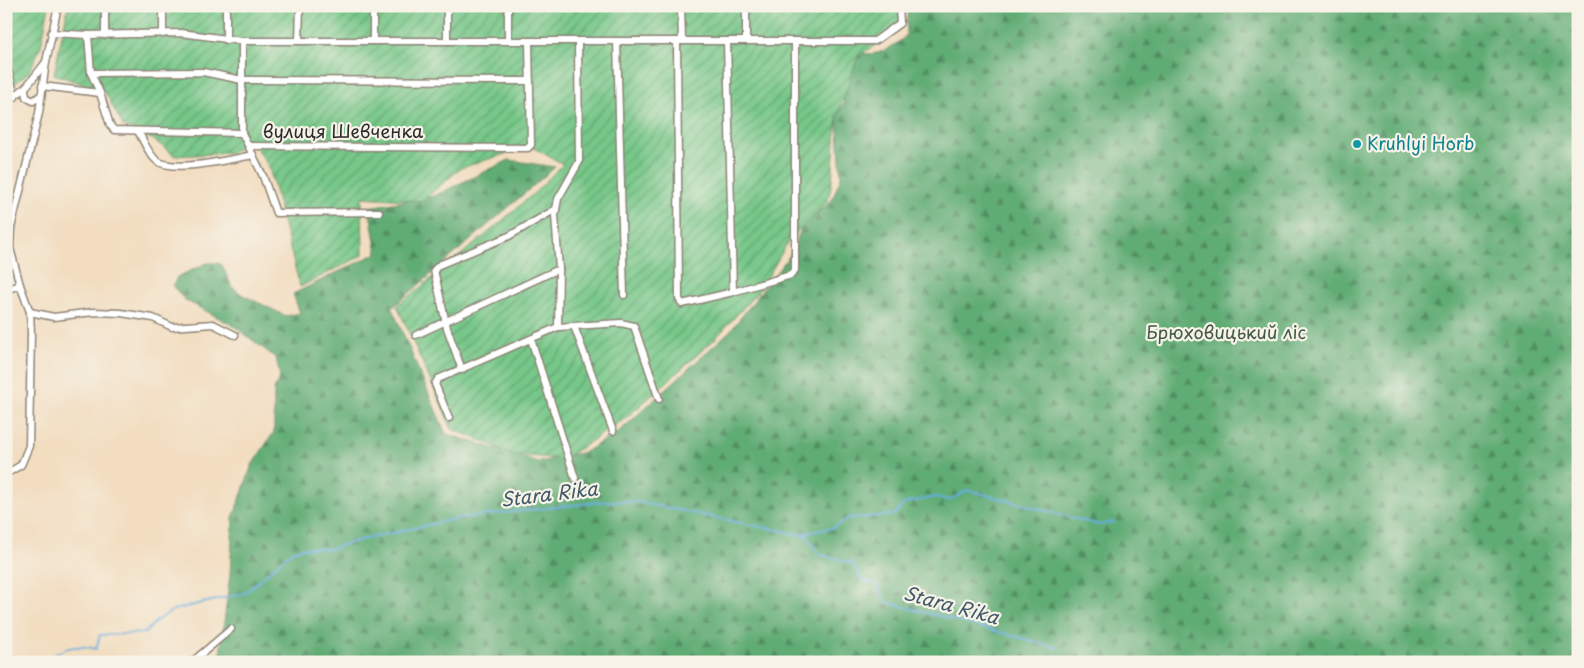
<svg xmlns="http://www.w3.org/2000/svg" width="1584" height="668" font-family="'Playpen Sans',sans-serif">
	<defs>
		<pattern id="forest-firs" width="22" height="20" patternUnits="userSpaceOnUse" patternTransform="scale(1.25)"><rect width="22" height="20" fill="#61ac75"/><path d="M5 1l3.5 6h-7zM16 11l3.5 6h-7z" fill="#508c60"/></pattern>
		<pattern id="garden-furrows" width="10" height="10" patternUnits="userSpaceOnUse" patternTransform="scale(1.25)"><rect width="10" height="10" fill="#77c789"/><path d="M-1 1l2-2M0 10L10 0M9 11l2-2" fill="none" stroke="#62a270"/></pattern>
	</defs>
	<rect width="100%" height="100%" fill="#f7f3e8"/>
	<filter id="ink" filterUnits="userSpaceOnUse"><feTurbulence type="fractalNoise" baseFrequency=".02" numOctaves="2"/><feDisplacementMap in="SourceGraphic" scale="10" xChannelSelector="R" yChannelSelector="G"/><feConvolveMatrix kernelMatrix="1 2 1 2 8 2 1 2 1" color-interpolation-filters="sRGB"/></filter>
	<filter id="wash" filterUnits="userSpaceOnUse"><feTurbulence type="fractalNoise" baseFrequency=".0096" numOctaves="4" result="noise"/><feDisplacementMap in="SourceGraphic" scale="20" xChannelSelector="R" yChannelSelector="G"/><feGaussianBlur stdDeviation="1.12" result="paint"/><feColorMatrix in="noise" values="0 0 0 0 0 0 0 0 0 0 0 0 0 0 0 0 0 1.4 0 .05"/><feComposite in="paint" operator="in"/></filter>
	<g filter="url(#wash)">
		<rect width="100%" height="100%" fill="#f2ddc0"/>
		<!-- forest -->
		<path fill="url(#forest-firs)" stroke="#466c50" d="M 908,6 L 1578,6 L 1578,662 L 219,662 L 230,575 L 233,518 L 252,465 L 274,432 L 274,390 L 280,376 L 276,358 L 234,326 L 185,300 L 173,286 L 177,277 L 207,263 L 218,263 L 222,265 L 232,287 L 241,294 L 286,316 L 300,313 L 293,294 L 377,253 L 369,207 L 434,196 L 509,160 L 555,167 L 392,308 L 446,434 L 539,462 L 585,452 L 621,430 L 731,330 L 790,255 L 803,225 L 832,200 L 841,177 L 837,114 L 844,104 L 840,51 C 873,55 879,58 906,36 Z"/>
		<!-- garden -->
		<g fill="url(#garden-furrows)" stroke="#51795a">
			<polygon points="6,6 49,6 41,46 29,72 6,91"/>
			<polygon points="68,6 901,6 900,29 858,56 837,116 832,181 828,201 789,240 762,287 714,340 626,418 564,459 516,455 452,429 397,306 483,237 532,195 563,164 530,146 461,168 422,201 362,197 363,255 300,287 269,167 252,141 229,153 175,156 154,140 123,126 105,92 54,74"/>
		</g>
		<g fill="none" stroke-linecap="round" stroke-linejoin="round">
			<!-- stream -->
			<g stroke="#66aedd" stroke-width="2">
				<polyline points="802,534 832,528 849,518 894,515 905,503 936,497 950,500 968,490 1099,525 1115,522"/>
				<path d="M 47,662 C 60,647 78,644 96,649 L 100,635 L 145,633 L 156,621 L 173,610 L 245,593 L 292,551 L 302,548 L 330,549 L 356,541 L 459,518 L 609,501 L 638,502 L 807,536 L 818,554 L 852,563 L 862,580 L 876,584 L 886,602 L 1059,648"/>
			</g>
		</g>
	</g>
	<g filter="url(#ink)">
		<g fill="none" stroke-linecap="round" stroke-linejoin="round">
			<defs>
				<g id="minor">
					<polyline points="105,6 105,35"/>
					<polyline points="163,6 163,34"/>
					<polyline points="508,6 508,41"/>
					<polyline points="681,6 682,41"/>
					<polyline points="51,33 88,35 181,33 242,41 875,41 900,23 899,6"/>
					<polyline points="88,35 91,73 100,93 110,125 114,130 242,133"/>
					<polyline points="226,40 226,6"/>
					<polyline points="242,41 242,133 263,176 276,213 379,212"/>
					<polyline points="299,41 300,6"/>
					<polyline points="373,41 373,6"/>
					<polyline points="447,41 447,6"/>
					<polyline points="617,41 624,295"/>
					<polyline points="677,41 679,299 682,304 733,292 791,275 795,270 795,41"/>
					<polyline points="727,41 733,292"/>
					<polyline points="746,41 746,6"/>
					<polyline points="6,62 15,97"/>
					<polyline points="91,73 203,72 242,80 530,81"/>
					<polyline points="42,86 100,93"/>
					<polyline points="25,89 26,97 33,101 40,96"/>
					<path d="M 6,99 C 24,94 34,77 45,63"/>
					<path d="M 138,131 C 143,140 149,155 157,161 C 175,173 232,159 253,155"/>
					<polyline points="249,146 528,148 531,145 529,41"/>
					<polyline points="6,290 20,285"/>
					<polyline points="30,312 54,317 93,312 121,313 153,318 172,327 213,324 235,335"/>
					<polyline points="574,326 613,431"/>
					<polyline points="558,327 621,323 634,326 659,399"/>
					<polyline points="416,335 559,269 555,215 558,199 579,162 578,41"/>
					<polyline points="531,339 575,478"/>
					<polyline points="462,370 447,328 434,270 439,265 509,236 556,209"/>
					<polyline points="449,418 435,384 438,379 558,327 559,269"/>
					<polyline points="6,474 21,465 29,446 31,333 30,312 20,285 10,248 11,228 39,113 46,62 58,6"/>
					<polyline points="192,662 231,629"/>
				</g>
			</defs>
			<!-- minor casing -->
			<use href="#minor" stroke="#8e8476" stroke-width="9"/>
			<!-- minor -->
			<use href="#minor" stroke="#fff" stroke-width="6"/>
		</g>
	</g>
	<!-- markers -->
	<circle fill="#0f9aa8" stroke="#f7f3e8" stroke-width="2" cx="1357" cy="144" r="5"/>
	<g text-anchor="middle" stroke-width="4.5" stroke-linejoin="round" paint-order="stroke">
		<!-- street labels -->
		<g font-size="18" fill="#2b2b2b" stroke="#f7f3e8">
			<text x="343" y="138">вулиця Шевченка</text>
		</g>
		<!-- culture labels -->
		<g font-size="18" fill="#0d838f" stroke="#f7f3e8" text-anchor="start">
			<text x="1367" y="150">Kruhlyi Horb</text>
		</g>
		<!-- park labels -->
		<g font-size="18" fill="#425a47" stroke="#f7f3e8">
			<text x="1226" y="339">Брюховицький ліс</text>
		</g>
		<!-- water labels -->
		<g font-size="19" font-style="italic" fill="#405969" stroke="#f7f3e8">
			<text transform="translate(549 494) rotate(-7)" y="7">Stara Rika</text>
			<text transform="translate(951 605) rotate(15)" y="7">Stara Rika</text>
		</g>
	</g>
	<!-- margin -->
	<rect width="1584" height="668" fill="none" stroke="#f7f3e8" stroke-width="25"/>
</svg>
